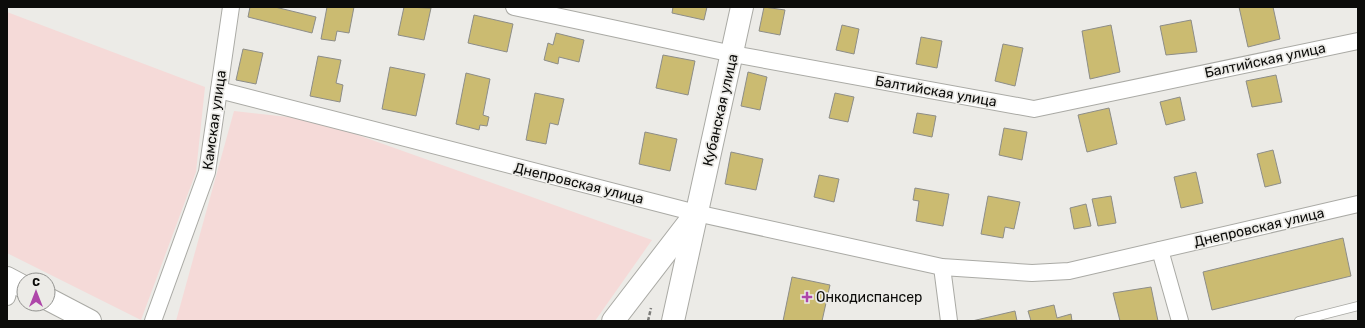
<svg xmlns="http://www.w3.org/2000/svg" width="1365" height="328" font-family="Rubik,sans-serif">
	<rect width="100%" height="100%" fill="#ecebe7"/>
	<!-- industrial -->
	<g fill="#f5dad8">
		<polygon points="7,12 205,87 196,172 141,320 7,253"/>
		<polygon points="234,111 316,120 652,240 595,321 176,321"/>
	</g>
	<!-- building -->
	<g fill="#cbbb71" stroke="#8d8d88">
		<polygon points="250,7 275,7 316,17 312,33 248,17"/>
		<polygon points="327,7 354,7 349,33 337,31 335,41 321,39"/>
		<polygon points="404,7 431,8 424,40 398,35"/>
		<polygon points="673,7 707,7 704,20 672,13"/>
		<polygon points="764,7 785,10 780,35 759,31"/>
		<polygon points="1239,7 1273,7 1280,39 1248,47"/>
		<polygon points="474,15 513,24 507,52 468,43"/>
		<polygon points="1191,20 1197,52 1166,55 1160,26"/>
		<polygon points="842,25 859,29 854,54 836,50"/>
		<polygon points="1111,25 1120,72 1090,79 1082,31"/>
		<polygon points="556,33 584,40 579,62 559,57 558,64 544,60 548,43 553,45"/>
		<polygon points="921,37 942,41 937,68 916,64"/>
		<polygon points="1003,44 1023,48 1015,86 995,81"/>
		<polygon points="243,49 263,53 256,84 236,80"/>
		<polygon points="663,55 695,61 688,95 656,88"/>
		<polygon points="318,56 341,60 336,83 343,85 340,102 310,96"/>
		<polygon points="390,67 425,74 416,116 382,109"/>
		<polygon points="748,72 767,77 760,110 741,106"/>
		<polygon points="466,73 490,79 483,115 489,117 487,126 480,125 479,130 456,124"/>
		<polygon points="1276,75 1282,102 1252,107 1246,81"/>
		<polygon points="535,93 564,99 558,125 550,123 546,144 526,140"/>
		<polygon points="835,93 854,97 848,122 829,118"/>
		<polygon points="1180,97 1185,120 1166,125 1160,102"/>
		<polygon points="1109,108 1117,144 1087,152 1078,115"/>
		<polygon points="917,113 936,116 932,137 913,133"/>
		<polygon points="1004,128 1027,132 1022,160 999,155"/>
		<polygon points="645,132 677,139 670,171 639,164"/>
		<polygon points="1273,150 1281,183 1265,187 1257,154"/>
		<polygon points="731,152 763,159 756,190 725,184"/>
		<polygon points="1196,172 1203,203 1181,208 1174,177"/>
		<polygon points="819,175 839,179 834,202 814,197"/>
		<polygon points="915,188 949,194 943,226 916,221 919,201 913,200"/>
		<polygon points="988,196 1020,202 1014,229 1005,227 1003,238 981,234"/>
		<polygon points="1111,196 1116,223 1098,226 1092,199"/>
		<polygon points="1086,204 1091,226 1074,229 1070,208"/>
		<polygon points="1343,238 1351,276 1212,310 1203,272"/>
		<polygon points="792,277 830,285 822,321 783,321"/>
		<polygon points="1151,287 1158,321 1120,321 1113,293"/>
		<polygon points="1054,305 1057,318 1071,314 1072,321 1031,321 1028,311"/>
		<polygon points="1015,311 1017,321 972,321"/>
	</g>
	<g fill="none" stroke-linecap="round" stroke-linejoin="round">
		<defs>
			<polyline id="lane" points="1299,321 1358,306"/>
			<g id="street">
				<polyline points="514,7 733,54 1034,109 1358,41"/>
				<polyline points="219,90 696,213 942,267 1032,273 1069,271 1358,204"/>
				<polyline points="1160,250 1180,321"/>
				<polyline points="942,267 949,321"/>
				<polyline points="7,297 11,280"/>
				<polyline points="153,321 207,172 231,7"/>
			</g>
			<g id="secondary">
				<polyline points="7,278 24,287"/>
				<polyline points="48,299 90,321"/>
				<polyline points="613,321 693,217"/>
				<polyline points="673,321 742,7"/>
			</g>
		</defs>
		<!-- lane casing -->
		<use href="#lane" stroke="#aaaaa5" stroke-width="10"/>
		<!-- street casing -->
		<use href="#street" stroke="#aaaaa5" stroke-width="18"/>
		<!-- secondary casing -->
		<use href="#secondary" stroke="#aaaaa5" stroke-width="24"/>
		<!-- path -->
		<polyline stroke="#7c7c79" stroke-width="2.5" stroke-dasharray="4 2" stroke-linecap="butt" points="648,321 651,308"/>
		<!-- lane -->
		<use href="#lane" stroke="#fff" stroke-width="8"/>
		<!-- street -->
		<use href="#street" stroke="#fff" stroke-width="16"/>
		<!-- secondary -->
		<use href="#secondary" stroke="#fff" stroke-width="22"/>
	</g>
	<!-- markers -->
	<path fill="#ae46a9" stroke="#ecebe7" stroke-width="1.5" d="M805 291h4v4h4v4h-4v4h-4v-4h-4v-4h4z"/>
	<g text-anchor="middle" stroke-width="3.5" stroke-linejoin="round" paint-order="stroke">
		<!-- street labels -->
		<g font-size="14" fill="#0c0c0a" stroke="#ecebe7">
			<text transform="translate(1265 60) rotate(-12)" y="5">Балтийская улица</text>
			<text transform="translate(936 91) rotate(10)" y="5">Балтийская улица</text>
			<text transform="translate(720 110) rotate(-77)" y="5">Кубанская улица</text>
			<text transform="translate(214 120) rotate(-82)" y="5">Камская улица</text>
			<text transform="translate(579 183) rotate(14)" y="5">Днепровская улица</text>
			<text transform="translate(1259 227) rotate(-13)" y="5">Днепровская улица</text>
		</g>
		<!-- poi labels -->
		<g font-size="14" fill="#0c0c0a" stroke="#ecebe7" text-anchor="start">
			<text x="816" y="302">Онкодиспансер</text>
		</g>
	</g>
	<!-- border -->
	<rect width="1365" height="328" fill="none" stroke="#0c0c0a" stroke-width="16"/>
	<!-- north arrow -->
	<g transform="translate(36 292)"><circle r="19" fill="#ecebe7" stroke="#92928f"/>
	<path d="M0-3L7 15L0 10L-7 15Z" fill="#ae46a9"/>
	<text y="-6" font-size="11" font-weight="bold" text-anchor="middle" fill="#0c0c0a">С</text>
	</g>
</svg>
